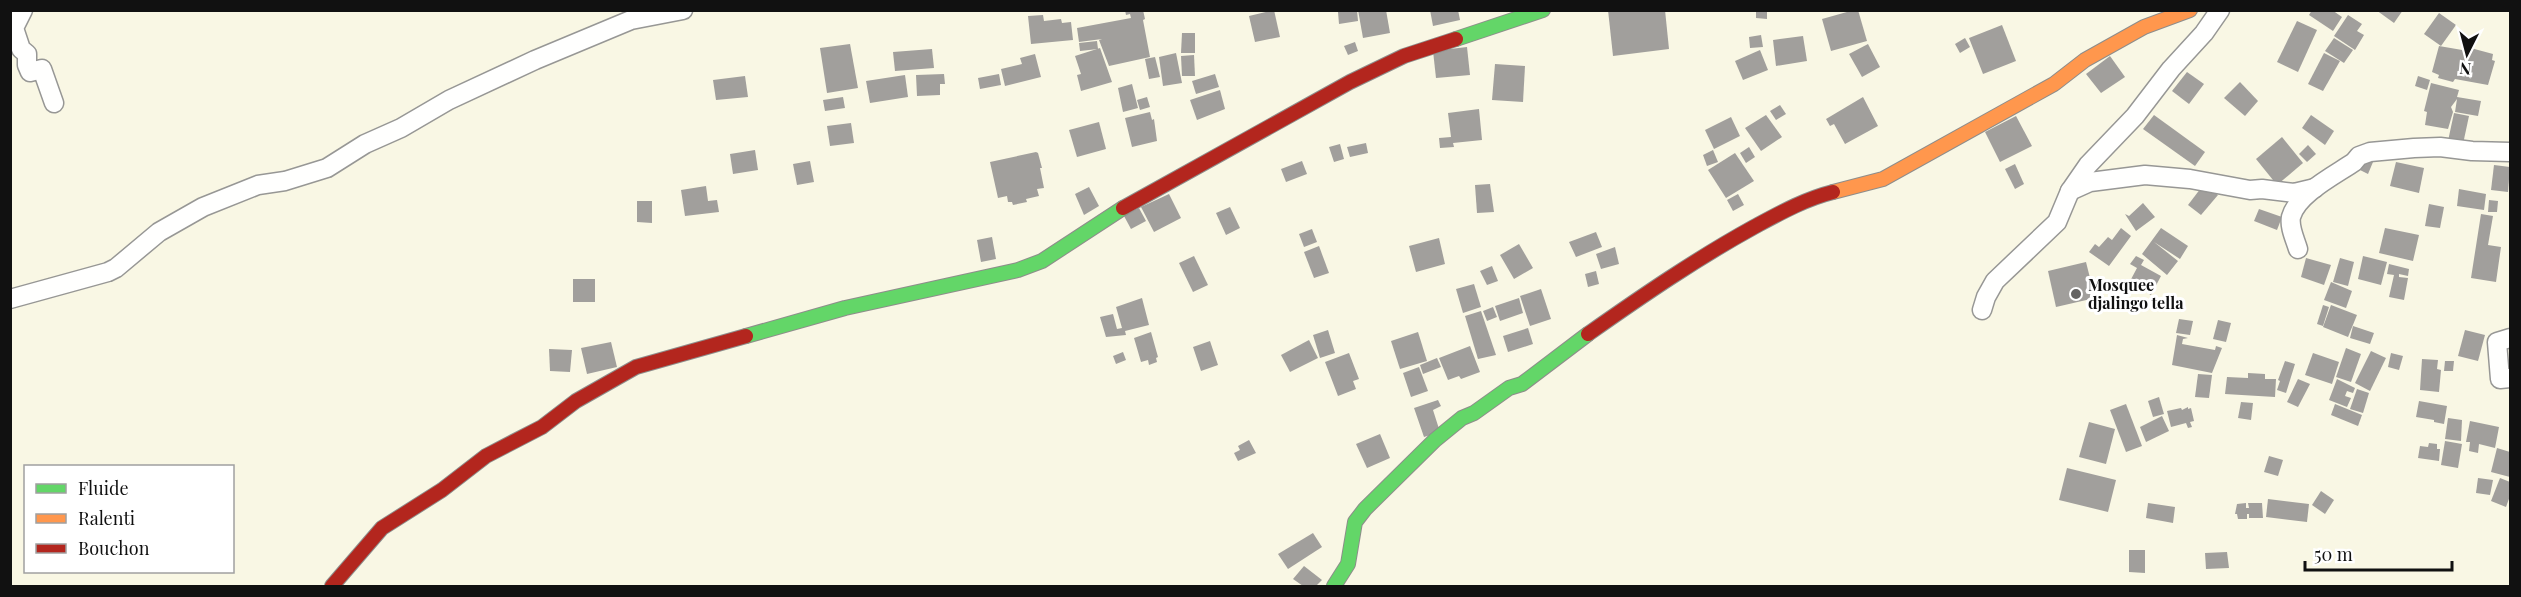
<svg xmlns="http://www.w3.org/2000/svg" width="2521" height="597" font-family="'Playfair Display',serif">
	<rect width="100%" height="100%" fill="#fdfcf7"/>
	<!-- farmland -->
	<path fill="#f9f7e4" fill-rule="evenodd" d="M 10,11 L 2510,11 L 2510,586 L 11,586 ZM 26,466 L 232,466 L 232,572 L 26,572 Z"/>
	<!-- building -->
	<g fill="#a19f9c">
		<polygon points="1125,10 1143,10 1145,19 1143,20 1150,57 1109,66 1099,40 1102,39 1079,42 1077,28 1131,18 1130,14 1126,15"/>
		<polygon points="1274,10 1280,37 1255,42 1249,16"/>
		<polygon points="1357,10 1358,21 1339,24 1338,12"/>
		<polygon points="1358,10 1386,10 1390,33 1363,38"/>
		<polygon points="1430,10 1458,10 1460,20 1433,26"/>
		<polygon points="1608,10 1665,10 1669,49 1613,56"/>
		<polygon points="1756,10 1767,10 1767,19 1756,18"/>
		<polygon points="1854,10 1858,10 1867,41 1831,51 1822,19"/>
		<polygon points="2312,10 2332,10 2342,17 2333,31 2309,15"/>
		<polygon points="2376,10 2403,10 2394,23"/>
		<polygon points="2439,13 2456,25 2441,46 2424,34"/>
		<polygon points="1043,15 1044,21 1061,19 1062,23 1071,22 1073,40 1031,44 1028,16"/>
		<polygon points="2348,15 2362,24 2357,31 2364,35 2355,50 2334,36"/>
		<polygon points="2297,21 2317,30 2298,72 2277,62"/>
		<polygon points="2002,25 2016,61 1983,74 1969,38"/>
		<polygon points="1182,33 1195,33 1195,53 1181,53"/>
		<polygon points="1761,35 1763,47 1750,48 1749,37"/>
		<polygon points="1803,36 1807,61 1776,66 1773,40"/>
		<polygon points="1965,38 1970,47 1960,53 1955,44"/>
		<polygon points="2334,38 2353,50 2344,63 2325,51"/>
		<polygon points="1097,41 1098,49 1080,51 1079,43"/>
		<polygon points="1355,42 1358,51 1348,55 1344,46"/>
		<polygon points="850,44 858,88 827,93 820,48"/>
		<polygon points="1868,44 1880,67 1862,77 1849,54"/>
		<polygon points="2439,46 2468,51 2467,47 2493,54 2492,60 2495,61 2488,85 2455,79 2453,82 2438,78 2439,75 2432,72"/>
		<polygon points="1467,47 1470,75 1436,78 1433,51"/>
		<polygon points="1100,48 1112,82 1081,91 1077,75 1081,74 1075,56"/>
		<polygon points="932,49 934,68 895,71 893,52"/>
		<polygon points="1760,50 1768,70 1743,80 1735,61"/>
		<polygon points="1176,53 1182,83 1163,86 1159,57"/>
		<polygon points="2324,53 2340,61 2323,91 2308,84"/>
		<polygon points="1035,54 1041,77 1005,86 1001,69 1022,64 1020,58"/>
		<polygon points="1194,55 1195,76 1182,76 1181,56"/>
		<polygon points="2110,56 2125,77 2101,93 2086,74"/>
		<polygon points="1155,57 1160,77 1149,79 1145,59"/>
		<polygon points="1495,64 1525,66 1523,102 1492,100"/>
		<polygon points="2187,72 2204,84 2189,104 2172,91"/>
		<polygon points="944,74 945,84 940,84 940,95 917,96 916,75"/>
		<polygon points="999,74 1001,85 980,89 978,78"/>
		<polygon points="1215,74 1219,87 1196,94 1192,81"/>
		<polygon points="905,75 908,97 870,103 866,81"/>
		<polygon points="745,76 748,97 716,100 713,80"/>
		<polygon points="2418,76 2430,80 2427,90 2415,86"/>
		<polygon points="2240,82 2258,101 2245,116 2224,98"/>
		<polygon points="2431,83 2459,90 2457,97 2481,101 2478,116 2455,112 2457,99 2451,107 2453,112 2448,129 2425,125 2427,112 2424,111"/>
		<polygon points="1132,84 1138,108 1123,112 1118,88"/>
		<polygon points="1220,90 1225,109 1197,120 1190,100"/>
		<polygon points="843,97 845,108 825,111 823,100"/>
		<polygon points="1147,97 1150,107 1140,110 1137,100"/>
		<polygon points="1863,97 1878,126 1845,144 1834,124 1830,126 1826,119"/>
		<polygon points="1780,105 1786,114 1776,120 1770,111"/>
		<polygon points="1479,109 1482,140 1453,143 1454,147 1440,148 1439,138 1451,137 1448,113"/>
		<polygon points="1150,112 1152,120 1154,119 1157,141 1132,147 1125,118"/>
		<polygon points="2454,113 2469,116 2463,144 2448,141"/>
		<polygon points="1766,115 1782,137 1761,151 1745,128"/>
		<polygon points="2154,115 2205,152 2195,166 2143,129"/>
		<polygon points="2311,115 2334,131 2325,145 2302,128"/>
		<polygon points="2016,116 2032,146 2000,162 1985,132"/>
		<polygon points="1731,117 1740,136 1714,149 1705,130"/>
		<polygon points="1099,122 1106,149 1077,157 1069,130"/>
		<polygon points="851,123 854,143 830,146 827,126"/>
		<polygon points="2282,137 2303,163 2277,185 2256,159"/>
		<polygon points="1366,143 1368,153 1350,157 1347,147"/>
		<polygon points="1340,144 1344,159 1334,162 1329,147"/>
		<polygon points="2308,145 2316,154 2307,162 2299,154"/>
		<polygon points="1749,147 1755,157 1746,163 1740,153"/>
		<polygon points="755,150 758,170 733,174 730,154"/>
		<polygon points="1713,150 1718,162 1707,166 1703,155"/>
		<polygon points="1036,152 1038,153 1042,168 1040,168 1044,188 1037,189 1039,196 1026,199 1027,202 1013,205 1012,202 1008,202 1007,196 998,198 990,162"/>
		<polygon points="1735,153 1754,181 1726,198 1708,170"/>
		<polygon points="2363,157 2373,162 2368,174 2358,169"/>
		<polygon points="810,161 814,182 797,185 793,164"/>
		<polygon points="1302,161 1307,174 1286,182 1281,169"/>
		<polygon points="2396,162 2424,168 2419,193 2390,186"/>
		<polygon points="2015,164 2024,184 2015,189 2005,169"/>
		<polygon points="2494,165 2510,167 2508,192 2491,190"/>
		<polygon points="1490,184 1494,212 1477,213 1475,185"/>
		<polygon points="2204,184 2218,195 2201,215 2188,205"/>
		<polygon points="706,186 708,201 717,200 719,212 685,216 681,190"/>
		<polygon points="1089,187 1099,206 1084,215 1075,194"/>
		<polygon points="2459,189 2486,194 2484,210 2457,206"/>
		<polygon points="1169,194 1181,218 1154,232 1141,207"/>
		<polygon points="1738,194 1744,205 1733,211 1727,200"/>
		<polygon points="2489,200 2498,201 2497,212 2488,212"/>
		<polygon points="637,201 652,201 652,223 637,222"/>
		<polygon points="2143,203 2155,217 2136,231 2125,214 2129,216"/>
		<polygon points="2429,204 2444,207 2440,228 2425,226"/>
		<polygon points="1230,207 1240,228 1226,235 1216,213"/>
		<polygon points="1139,208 1146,221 1131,229 1124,216"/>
		<polygon points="2259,209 2282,217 2277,230 2254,221"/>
		<polygon points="2481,214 2493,216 2488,245 2501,247 2496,282 2471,278"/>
		<polygon points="2121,228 2131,236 2109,266 2089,252 2095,244 2099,247 2108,237 2112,240"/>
		<polygon points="2161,228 2188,246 2180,259 2154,242 2178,261 2167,275 2142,254"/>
		<polygon points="2385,228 2419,235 2413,261 2379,253"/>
		<polygon points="1312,229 1317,242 1304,247 1299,234"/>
		<polygon points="1596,232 1602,247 1576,257 1569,242"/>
		<polygon points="992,237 996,259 981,262 977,240"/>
		<polygon points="1439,238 1445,264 1416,272 1409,246"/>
		<polygon points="1519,244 1533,268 1514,279 1500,255"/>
		<polygon points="1319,246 1329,273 1314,278 1304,252"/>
		<polygon points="1615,247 1619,264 1601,269 1596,254"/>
		<polygon points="1194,256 1208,285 1193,292 1179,263"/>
		<polygon points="2136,256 2144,260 2141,265 2161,276 2151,295 2129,283 2137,268 2130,264"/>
		<polygon points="2363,256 2387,262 2381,285 2358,279"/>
		<polygon points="2306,258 2331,265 2324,285 2301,277"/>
		<polygon points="2340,258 2354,262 2348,286 2333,282"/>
		<polygon points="2086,262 2095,298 2056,307 2048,271"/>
		<polygon points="2389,264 2409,269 2408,276 2399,274 2399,277 2408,278 2404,300 2389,297 2394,275 2387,274"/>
		<polygon points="1492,266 1498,281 1487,285 1480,271"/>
		<polygon points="1596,271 1599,284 1588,287 1585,274"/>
		<rect x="573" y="279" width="22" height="23"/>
		<polygon points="2331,282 2352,291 2346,308 2324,300"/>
		<polygon points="1474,284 1481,307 1463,313 1456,289"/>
		<polygon points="1541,289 1551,319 1530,326 1520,296"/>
		<polygon points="1142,298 1149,325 1125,331 1126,335 1106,337 1100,317 1113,314 1117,329 1122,328 1116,307"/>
		<polygon points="1519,298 1523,313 1500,321 1495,306"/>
		<polygon points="2323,305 2329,307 2323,326 2317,324"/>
		<polygon points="2331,305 2357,315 2348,337 2323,327"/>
		<polygon points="1493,307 1497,317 1487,321 1483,311"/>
		<polygon points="1481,311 1496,355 1478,359 1465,316"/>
		<polygon points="2179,319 2193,321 2190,335 2176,333"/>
		<polygon points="2218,320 2231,323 2226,342 2213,339"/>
		<polygon points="2353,326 2374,333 2370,344 2350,338"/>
		<polygon points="1528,328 1533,344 1508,352 1503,336"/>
		<polygon points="1328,330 1335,353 1320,358 1313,335"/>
		<polygon points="2465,330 2485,335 2478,361 2458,356"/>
		<polygon points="1151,332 1158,357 1156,358 1157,362 1149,365 1148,360 1141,362 1134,338"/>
		<polygon points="1418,332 1427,361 1400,369 1391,341"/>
		<polygon points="2177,335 2188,338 2183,339 2182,344 2215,350 2216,346 2222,348 2212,373 2172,365"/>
		<polygon points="1309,340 1318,358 1290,372 1281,355"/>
		<polygon points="1210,341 1218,365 1201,371 1193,347"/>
		<polygon points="611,342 617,367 587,374 581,348"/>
		<polygon points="1470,346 1480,372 1461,379 1459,376 1448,380 1439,358"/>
		<polygon points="2346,348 2361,354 2351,382 2336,377"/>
		<polygon points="549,349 572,350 570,372 550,371"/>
		<polygon points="2371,351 2386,358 2370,391 2355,383"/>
		<polygon points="1123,352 1126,360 1116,364 1113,356"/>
		<polygon points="1349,353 1359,379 1353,381 1356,389 1338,396 1325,362"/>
		<polygon points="2313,353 2339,362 2332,384 2305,375"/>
		<polygon points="2391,353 2403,356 2399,370 2388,367"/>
		<polygon points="1437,358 1441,367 1423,374 1420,365"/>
		<polygon points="2422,359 2438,360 2437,369 2441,370 2439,392 2420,390"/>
		<polygon points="2285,361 2295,364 2286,393 2277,390 2280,381 2278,380"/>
		<polygon points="2445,361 2454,361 2453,371 2444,371"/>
		<polygon points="1419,367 1428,391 1411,397 1403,373"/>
		<polygon points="2248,373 2265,374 2265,379 2276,379 2275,397 2225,394 2227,377 2248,378"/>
		<polygon points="2198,374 2212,375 2209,398 2195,397"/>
		<polygon points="2298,379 2310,384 2298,407 2287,402"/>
		<polygon points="2337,379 2355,388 2353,393 2347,391 2345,396 2351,398 2347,407 2329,400"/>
		<polygon points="2357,389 2369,393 2363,413 2350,409"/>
		<polygon points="2159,397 2164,414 2153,417 2148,401"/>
		<polygon points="1438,400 1441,406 1433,410 1440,432 1424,437 1414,408"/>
		<polygon points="2419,401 2447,406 2444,424 2434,422 2434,420 2416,417"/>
		<polygon points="2241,402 2253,403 2251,420 2238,418"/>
		<polygon points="2126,404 2142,446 2126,452 2110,410"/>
		<polygon points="2335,404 2362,415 2358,426 2331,415"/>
		<polygon points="2188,407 2188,409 2191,408 2194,421 2190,422 2192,427 2188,428 2186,423 2171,427 2167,411 2181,408 2182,410"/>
		<polygon points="2162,416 2169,431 2146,442 2140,427"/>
		<polygon points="2448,418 2462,420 2461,441 2445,439"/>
		<polygon points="2470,421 2499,427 2495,448 2479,444 2478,453 2469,451 2470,442 2466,442"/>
		<polygon points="2089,422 2115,429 2106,464 2079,457"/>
		<polygon points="1380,434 1390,458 1367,468 1356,444"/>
		<polygon points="1249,440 1256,453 1238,461 1234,453 1240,450 1238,446"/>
		<polygon points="2445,441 2462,444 2458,468 2441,465"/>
		<polygon points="2429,443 2437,444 2437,449 2440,449 2439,461 2418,458 2420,446 2428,447"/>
		<polygon points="2497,448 2510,452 2510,477 2491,472"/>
		<polygon points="2269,456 2283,460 2278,476 2264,472"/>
		<polygon points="2067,468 2116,480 2108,512 2059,500"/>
		<polygon points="2478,478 2493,480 2490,495 2476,493"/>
		<polygon points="2500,478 2510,482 2510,496 2506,507 2491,501"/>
		<polygon points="2321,491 2334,500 2325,514 2312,505"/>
		<polygon points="2268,499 2309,504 2307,522 2266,517"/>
		<polygon points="2148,503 2175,507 2173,523 2146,518"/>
		<polygon points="2246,503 2246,508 2249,508 2248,503 2262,503 2263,518 2249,518 2249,514 2247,514 2247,519 2238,519 2237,514 2235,514 2237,504"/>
		<polygon points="1313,533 1322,547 1288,569 1278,554"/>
		<polygon points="2129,550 2145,550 2145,573 2129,572"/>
		<polygon points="2227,552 2229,568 2206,569 2205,553"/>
		<polygon points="1304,566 1322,580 1316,586 1303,586 1293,579"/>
	</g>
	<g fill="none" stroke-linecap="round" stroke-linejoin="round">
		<defs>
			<g id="street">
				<polyline points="23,10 14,28 21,49 27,54 27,65 30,72 42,69 54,103"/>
				<polyline points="2070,191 2090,182 2145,175 2190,179 2250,190 2262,189 2294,193 2315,188"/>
				<path d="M 2298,249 C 2295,239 2289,227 2291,217 C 2297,194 2335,175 2354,162 L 2359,156 L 2370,152 L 2414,148 L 2440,147 L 2472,151 L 2510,152"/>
				<polyline points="10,299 108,272 116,268 159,232 203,207 258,185 285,181 327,168 365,144 401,128 449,100 535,60 631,20 683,10"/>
				<polyline points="1982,310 1986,297 1995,281 2057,222 2070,191 2088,165 2135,116 2171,69 2204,33 2220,10"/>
				<polyline points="2510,338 2497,342 2500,379 2510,378"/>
			</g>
			<g id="fast">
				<polyline points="1456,39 1543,10"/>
				<polyline points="746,336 845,308 1018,270 1042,261 1123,208"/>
				<polyline points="1334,586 1348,564 1355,522 1365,509 1435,440 1462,418 1474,413 1509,388 1522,384 1588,334"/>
			</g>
			<polyline id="slow" points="1833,192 1883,179 2054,84 2085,60 2144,27 2190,10"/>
			<g id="jam">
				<polyline points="1123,208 1350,82 1404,56 1456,39"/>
				<path d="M 1588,334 C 1642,296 1696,259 1754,227 C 1780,213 1805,199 1833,192"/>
				<polyline points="332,586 382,528 442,490 486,456 542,427 576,401 636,367 746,336"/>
			</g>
		</defs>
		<!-- street casing -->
		<use href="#street" stroke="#979795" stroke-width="21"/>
		<!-- fast casing -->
		<use href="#fast" stroke="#8e8d8b" stroke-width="16"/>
		<!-- slow casing -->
		<use href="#slow" stroke="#8e8d8b" stroke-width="16"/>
		<!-- jam casing -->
		<use href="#jam" stroke="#8e8d8b" stroke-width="16"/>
		<!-- street -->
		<use href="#street" stroke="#fffffe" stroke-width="18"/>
		<!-- fast -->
		<use href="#fast" stroke="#63d668" stroke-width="14"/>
		<!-- slow -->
		<use href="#slow" stroke="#ff974d" stroke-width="14"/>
		<!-- jam -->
		<use href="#jam" stroke="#b3261e" stroke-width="14"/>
	</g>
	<!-- markers -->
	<circle fill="#646362" stroke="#fff" stroke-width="2" cx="2076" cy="294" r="6"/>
	<g text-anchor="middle" stroke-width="6" stroke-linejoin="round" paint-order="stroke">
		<!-- poi labels -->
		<g font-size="16" font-weight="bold" fill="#111" stroke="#fff" text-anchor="start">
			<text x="2088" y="291">Mosquee<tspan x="2088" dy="18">djalingo tella</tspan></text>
		</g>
	</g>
	<!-- border -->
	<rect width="2521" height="597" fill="none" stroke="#111111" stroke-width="24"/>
	<!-- legend -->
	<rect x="24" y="465" width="210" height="108" fill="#ffffff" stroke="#a0a0a0" stroke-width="1.5"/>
	<rect x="36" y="484" width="30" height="9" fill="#63d668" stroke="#a0a0a0" stroke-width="1.5"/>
	<text x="78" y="495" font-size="18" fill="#111111">Fluide</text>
	<rect x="36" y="514" width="30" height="9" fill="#ff974d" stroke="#a0a0a0" stroke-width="1.5"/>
	<text x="78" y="525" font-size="18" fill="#111111">Ralenti</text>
	<rect x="36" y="544" width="30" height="9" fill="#b3261e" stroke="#a0a0a0" stroke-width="1.5"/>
	<text x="78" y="555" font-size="18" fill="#111111">Bouchon</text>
	<!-- north arrow -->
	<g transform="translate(2467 54) rotate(186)" stroke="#ffffff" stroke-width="4.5" paint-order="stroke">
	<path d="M0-4.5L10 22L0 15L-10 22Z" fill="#111111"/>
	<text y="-9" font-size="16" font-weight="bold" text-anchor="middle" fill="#111111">N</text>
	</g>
	<!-- scale -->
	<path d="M2305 561v9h147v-9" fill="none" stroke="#111111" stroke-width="3"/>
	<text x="2314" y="561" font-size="18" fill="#111111" stroke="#ffffff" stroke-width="4.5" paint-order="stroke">50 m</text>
</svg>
